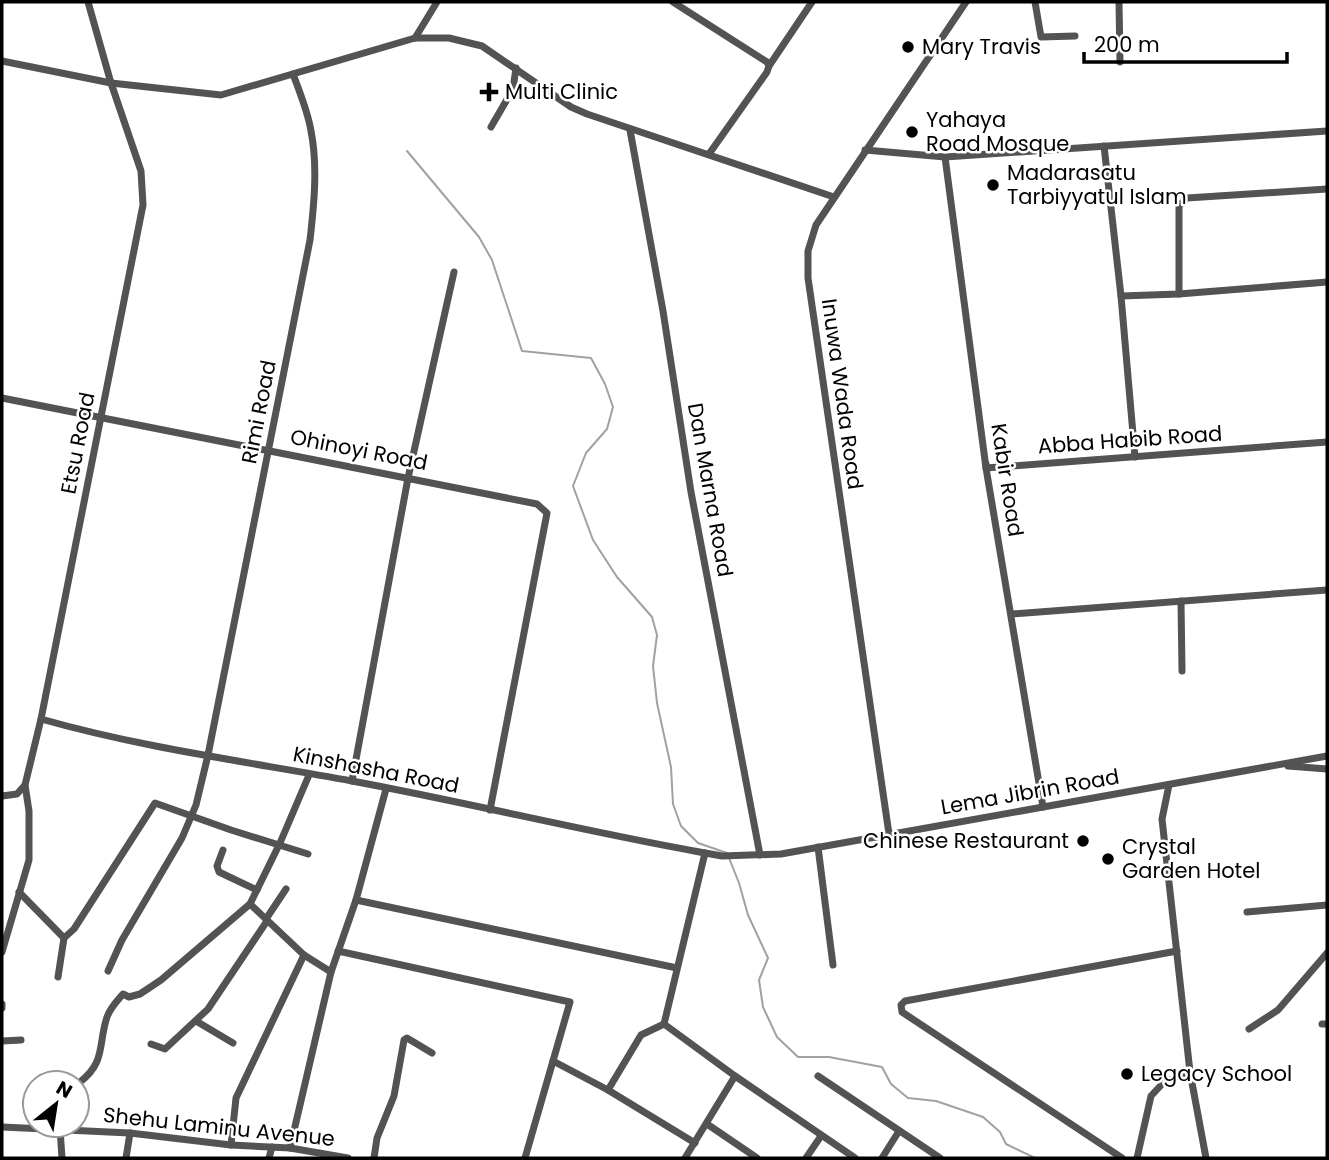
<svg xmlns="http://www.w3.org/2000/svg" width="1329" height="1160" font-family="Poppins,sans-serif">
	<rect width="100%" height="100%" fill="#fff"/>
	<g fill="none" stroke-linecap="round" stroke-linejoin="round">
		<!-- stream -->
		<g stroke="#a1a1a1" stroke-width="2">
			<polyline points="407,151 479,237 492,260 522,351 591,358 605,384 613,407 607,429 586,453 573,486 593,540 617,577 652,617 657,635 653,666 657,703 671,767 673,804 681,826 698,843 727,853"/>
			<polyline points="729,858 739,883 748,915 768,958 759,980 763,1007 777,1037 798,1057 829,1057 882,1067 891,1084 908,1098 936,1101 983,1117 1000,1132 1006,1144 1035,1158"/>
		</g>
		<!-- minor -->
		<g stroke="#535353" stroke-width="7">
			<polyline points="673,2 767,62 769,66"/>
			<polyline points="1035,2 1041,37 1075,36"/>
			<polyline points="1119,2 1120,62"/>
			<polyline points="415,38 437,2"/>
			<polyline points="2,61 111,83 221,95 415,38 449,38 482,46 571,107 587,114 834,197"/>
			<polyline points="491,127 513,89 516,68"/>
			<polyline points="630,130 663,311 691,492 760,855"/>
			<polyline points="1104,146 1121,296 1135,457"/>
			<polyline points="865,150 945,157 1327,131"/>
			<polyline points="709,154 767,72 769,66 812,2"/>
			<polyline points="945,157 986,468 1043,807"/>
			<polyline points="1179,294 1179,206 1187,198 1327,189"/>
			<polyline points="1121,296 1179,294 1327,282"/>
			<polyline points="2,398 537,504 547,513 490,810"/>
			<polyline points="986,464 986,468 1327,442"/>
			<polyline points="1181,601 1182,671"/>
			<polyline points="1012,614 1327,590"/>
			<path d="M 41,719 C 143,748 249,762 352,781 C 470,803 587,832 705,853"/>
			<polyline points="1288,766 1327,769"/>
			<polyline points="352,781 408,478 454,272"/>
			<polyline points="1169,785 1162,819 1190,1072 1206,1158"/>
			<polyline points="2,796 17,794 25,785 41,719 143,205 141,171 111,83 88,2"/>
			<polyline points="889,834 808,278 808,251 816,225 966,2"/>
			<polyline points="818,847 833,965"/>
			<polyline points="223,850 217,866 219,872 257,890"/>
			<polyline points="19,892 64,938"/>
			<polyline points="356,900 677,968"/>
			<polyline points="250,904 304,955 331,972"/>
			<polyline points="1247,912 1327,905"/>
			<polyline points="266,919 286,889"/>
			<polyline points="338,951 570,1002 525,1158"/>
			<polyline points="2,952 29,860 29,811 25,785"/>
			<path d="M 108,971 L 122,940 L 182,838 L 196,805 L 208,755 L 310,240 C 314,205 318,166 311,131 C 308,112 300,93 293,74"/>
			<polyline points="58,977 64,938 74,929 155,803 231,830 308,854"/>
			<polyline points="2,1004 2,1008"/>
			<polyline points="196,1021 233,1043"/>
			<polyline points="1322,1024 1327,1024"/>
			<polyline points="1249,1029 1278,1010 1327,953"/>
			<polyline points="2,1041 21,1040"/>
			<polyline points="151,1044 165,1049 208,1009 267,921"/>
			<polyline points="553,1061 608,1090 695,1143"/>
			<polyline points="735,1076 855,1158"/>
			<polyline points="818,1076 940,1158"/>
			<path d="M 80,1082 C 106,1062 98,1044 107,1017 C 110,1008 117,1001 123,994 L 129,997 L 140,994 L 161,980 L 250,904 L 280,843 L 309,775"/>
			<polyline points="608,1090 641,1035 664,1024"/>
			<polyline points="707,1124 757,1158"/>
			<polyline points="2,1127 130,1133 231,1145 290,1148 348,1158"/>
			<polyline points="60,1129 62,1158"/>
			<polyline points="231,1145 236,1098 304,955"/>
			<polyline points="290,1148 331,972 356,900 386,789"/>
			<polyline points="126,1158 130,1133"/>
			<polyline points="269,1158 272,1147"/>
			<polyline points="374,1158 377,1138 394,1096 404,1040 407,1038 432,1053"/>
			<polyline points="685,1158 735,1076 664,1024 705,853 722,856 781,854 1327,756"/>
			<polyline points="806,1158 821,1136"/>
			<polyline points="882,1158 899,1131"/>
			<polyline points="1122,1158 902,1012 901,1005 905,1001 1177,951"/>
			<polyline points="1137,1158 1151,1096 1163,1083 1190,1072"/>
		</g>
	</g>
	<!-- markers -->
	<g fill="#000" stroke="#fff" stroke-width="2.5">
		<circle cx="908" cy="47" r="7"/>
		<path d="M485.5 81.5h7v7h7v7h-7v7h-7v-7h-7v-7h7z"/>
		<circle cx="912" cy="132" r="7"/>
		<circle cx="993" cy="185" r="7"/>
		<circle cx="1083" cy="841" r="7"/>
		<circle cx="1108" cy="859" r="7"/>
		<circle cx="1127" cy="1074" r="7"/>
	</g>
	<g text-anchor="middle" stroke-width="5" stroke-linejoin="round" paint-order="stroke">
		<!-- poi labels -->
		<g font-size="21" fill="#000" stroke="#fff" text-anchor="start">
			<text x="922" y="54">Mary Travis</text>
			<text x="505" y="99">Multi Clinic</text>
			<text x="926" y="127">Yahaya<tspan x="926" dy="24">Road Mosque</tspan></text>
			<text x="1007" y="180">Madarasatu<tspan x="1007" dy="24">Tarbiyyatul Islam</tspan></text>
			<text x="1069" y="848" text-anchor="end">Chinese Restaurant</text>
			<text x="1122" y="854">Crystal<tspan x="1122" dy="24">Garden Hotel</tspan></text>
			<text x="1141" y="1081">Legacy School</text>
		</g>
		<!-- street labels -->
		<g font-size="21" fill="#000" stroke="#fff">
			<text transform="translate(842 394) rotate(82)" y="7">Inuwa Wada Road</text>
			<text transform="translate(259 412) rotate(-79)" y="7">Rimi Road</text>
			<text transform="translate(1130 440) rotate(-4)" y="7">Abba Habib Road</text>
			<text transform="translate(78 443) rotate(-79)" y="7">Etsu Road</text>
			<text transform="translate(359 450) rotate(11)" y="7">Ohinoyi Road</text>
			<text transform="translate(1007 480) rotate(81)" y="7">Kabir Road</text>
			<text transform="translate(710 490) rotate(80)" y="7">Dan Marna Road</text>
			<text transform="translate(376 770) rotate(11)" y="7">Kinshasha Road</text>
			<text transform="translate(1030 792) rotate(-10)" y="7">Lema Jibrin Road</text>
			<text transform="translate(219 1127) rotate(6)" y="7">Shehu Laminu Avenue</text>
		</g>
	</g>
	<!-- border -->
	<rect width="1329" height="1160" fill="none" stroke="#000000" stroke-width="7"/>
	<!-- north arrow -->
	<g transform="translate(56 1104) rotate(30)"><circle r="33" fill="#ffffff" stroke="#999999" stroke-width="2"/>
	<path d="M0-5L12 26L0 18L-12 26Z" fill="#000000"/>
	<text y="-10" font-size="19" font-weight="bold" text-anchor="middle" fill="#000000">N</text>
	</g>
	<!-- scale -->
	<path d="M1084 52v10h203v-10" fill="none" stroke="#000000" stroke-width="3.5"/>
	<text x="1094" y="52" font-size="21" fill="#000000" stroke="#ffffff" stroke-width="5" paint-order="stroke">200 m</text>
</svg>
